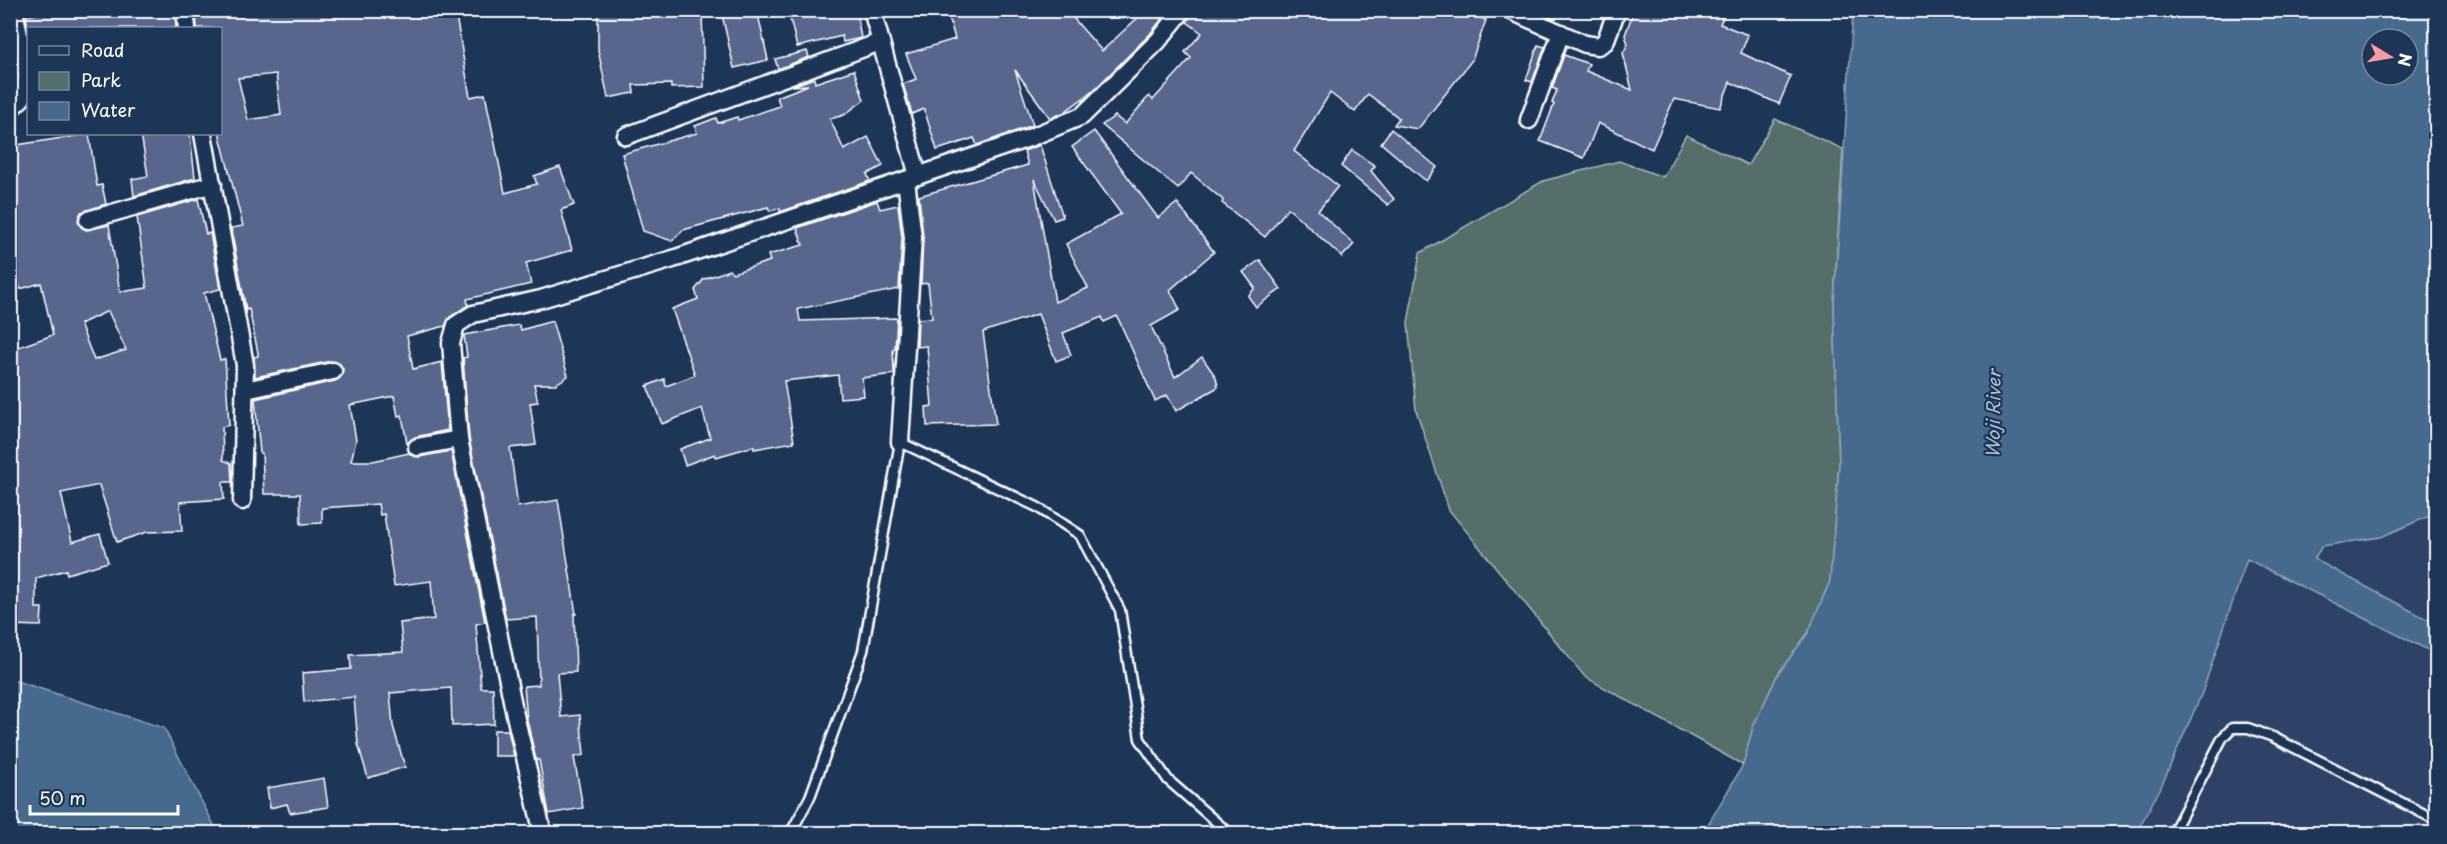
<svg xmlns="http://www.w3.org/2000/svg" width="2447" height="844" font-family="'Playpen Sans',sans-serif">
	<rect width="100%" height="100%" fill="#1d3557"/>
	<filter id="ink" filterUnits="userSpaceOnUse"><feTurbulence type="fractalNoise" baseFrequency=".0167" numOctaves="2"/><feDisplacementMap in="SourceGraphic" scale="12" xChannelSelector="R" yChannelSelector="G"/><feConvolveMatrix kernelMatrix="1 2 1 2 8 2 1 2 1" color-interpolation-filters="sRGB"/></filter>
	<g filter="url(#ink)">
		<!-- built -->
		<g fill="#2f4367">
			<polygon points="2436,513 2436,624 2314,559 2322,546 2381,537"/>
			<polygon points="2247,558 2436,654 2436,833 2136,834 2160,789 2202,693"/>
		</g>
		<!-- green -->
		<polygon fill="#546e6b" stroke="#aab6b5" stroke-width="1.5" points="1775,119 1843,149 1834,303 1839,464 1830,581 1808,633 1778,674 1753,727 1743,765 1585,677 1449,510 1416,410 1408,323 1420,253 1543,181 1619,161 1663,177 1686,135 1748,165"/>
		<!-- water -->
		<g fill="#456a8d" stroke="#8fa6bb" stroke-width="1.5" fill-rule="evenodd">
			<path d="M 1853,11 L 2436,11 L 2436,513 L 2381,537 L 2322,546 L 2314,559 L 2436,624 L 2436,654 L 2247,559 L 2202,693 L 2160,789 L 2136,833 L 1703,833 L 1743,765 L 1753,727 L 1778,674 L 1808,633 L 1830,581 L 1839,464 L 1834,303 ZM 2372,39 L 2408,39 L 2408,75 L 2372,75 Z"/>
			<polygon points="10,679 164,728 218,833 11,833"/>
		</g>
		<!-- building -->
		<g fill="#59658d" stroke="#fff" stroke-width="1.5" fill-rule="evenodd">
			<polygon points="58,10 175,10 176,28 28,28 26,16"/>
			<path d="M 196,10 L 222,10 L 223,15 L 241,10 L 455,10 L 470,97 L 485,94 L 505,193 L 537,184 L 534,176 L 560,167 L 574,205 L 561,210 L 572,250 L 526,263 L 531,284 L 467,299 L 468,305 L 450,317 L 445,326 L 407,336 L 413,369 L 442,362 L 448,430 L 415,437 L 407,444 L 402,415 L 398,416 L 394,396 L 350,405 L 356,440 L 351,461 L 373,461 L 409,453 L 419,457 L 451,451 L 485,622 L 476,624 L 481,688 L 493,688 L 494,724 L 452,726 L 451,688 L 390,693 L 393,726 L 405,767 L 368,778 L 358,744 L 354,697 L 304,702 L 302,673 L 351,669 L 350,655 L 403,652 L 400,623 L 434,619 L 431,581 L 394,586 L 384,514 L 380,515 L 378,504 L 322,508 L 322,523 L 301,524 L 300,494 L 264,494 L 262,453 L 260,453 L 255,399 L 335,381 L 340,378 L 343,369 L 340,364 L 331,361 L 255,377 L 254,357 L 258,356 L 258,353 L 249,309 L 246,310 L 231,228 L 243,226 L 220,136 L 220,28 L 197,28 ZM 276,74 L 281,115 L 248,120 L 238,78 Z"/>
			<polygon points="598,10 702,10 704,87 671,88 671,84 633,85 634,93 608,98 598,50"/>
			<polygon points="721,10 757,10 768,60 734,68"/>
			<polygon points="788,10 856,10 861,38 843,42 842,36 797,47"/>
			<polygon points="947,10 1066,10 1102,51 1146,10 1169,10 1150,34 1094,90 1063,113 1050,118 1015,70 1033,125 977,145 974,138 937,150 924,109 912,114 903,84 916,79 906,54 955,39"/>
			<polygon points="1193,10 1459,10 1486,20 1472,60 1418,129 1394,125 1399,118 1368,94 1355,112 1330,93 1294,151 1338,186 1318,211 1354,244 1342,257 1288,208 1265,237 1222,203 1223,200 1191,173 1178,189 1102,125 1115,116 1125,124 1149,96 1153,100 1191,58 1185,52 1202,33 1187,22"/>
			<polygon points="1634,10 1726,10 1720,24 1748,35 1741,53 1791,76 1779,104 1730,82 1720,108 1674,99 1652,149 1598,123 1584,158 1540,141 1554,104 1552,103 1557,90 1552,88 1564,55 1589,64 1586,71 1632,90 1623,53 1628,44 1625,35"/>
			<polygon points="1538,45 1545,47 1532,82 1526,80"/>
			<polygon points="807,51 809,57 778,69 775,59"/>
			<polygon points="854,70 864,100 844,115 830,119 844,150 868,137 883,166 867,174 870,181 780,212 780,208 770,211 768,207 683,230 672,241 643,231 622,154 697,133 695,126 716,118 718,123 737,117 738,120 780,106 777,97 808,85 792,86 814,78 815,83"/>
			<polygon points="1391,129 1437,167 1426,181 1381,143"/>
			<polygon points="1094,131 1158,218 1177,203 1214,252 1170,290 1180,310 1151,326 1175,377 1202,357 1216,377 1218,387 1176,411 1167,395 1155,401 1117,316 1104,322 1102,317 1063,333 1071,355 1056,361 1038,314 983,332 996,424 927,426 926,407 932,406 927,346 917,347 918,319 932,318 928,283 921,284 923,237 919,196 1028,165 1024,151 1040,145 1063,217 1054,220 1034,179 1055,302 1088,288 1066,244 1121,214 1072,147"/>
			<path d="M 89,134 L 97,186 L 102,185 L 106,204 L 81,212 L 78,222 L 86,230 L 109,225 L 120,292 L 147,288 L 137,217 L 198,199 L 206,234 L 210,233 L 220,289 L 204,293 L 220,360 L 225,359 L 229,425 L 222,427 L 223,460 L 231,463 L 232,482 L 223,482 L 224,499 L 180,502 L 182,531 L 147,532 L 117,542 L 99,485 L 61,493 L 72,542 L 100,534 L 108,562 L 67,574 L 66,570 L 36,578 L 36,608 L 42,608 L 41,626 L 10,625 L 10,350 L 53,335 L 41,283 L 20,289 L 13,263 L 10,264 L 10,146 ZM 108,311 L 126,350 L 94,360 L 80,324 Z"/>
			<polygon points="141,134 190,134 195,178 134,196 132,179 148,176"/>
			<polygon points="1352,150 1375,166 1371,171 1394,199 1388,205 1341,166"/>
			<polygon points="877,201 880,209 898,205 902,238 899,289 798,309 800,321 897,318 895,349 893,349 894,374 862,378 864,396 840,398 838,375 784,381 794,442 754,449 754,446 716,457 715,454 685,465 680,449 710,438 702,408 662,424 647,386 664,379 666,386 695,375 672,309 698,299 695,290 704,279 729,270 733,273 770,261 768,255 803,245 797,228"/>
			<polygon points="1260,260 1281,289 1256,307 1248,296 1255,288 1243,272"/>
			<polygon points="552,321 568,376 556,384 534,384 538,402 530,403 536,445 510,448 518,507 558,500 576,614 574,614 576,672 557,673 561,717 580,715 584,755 574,757 583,808 549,814 539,760 536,760 527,720 524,686 539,685 537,617 506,619 469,438 463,358 467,357 464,335 519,325 521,330"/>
			<polygon points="494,730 508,730 514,756 494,756"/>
			<polygon points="324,778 328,807 290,813 287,804 270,808 267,788"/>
		</g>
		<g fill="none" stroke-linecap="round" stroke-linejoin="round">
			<defs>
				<g id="lane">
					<polyline points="790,834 810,797 863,651 900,442 1037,507 1080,535 1120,610 1140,739 1168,780 1230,834"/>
					<polyline points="2172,834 2223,737 2232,728 2248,728 2273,737 2436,820"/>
				</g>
				<g id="street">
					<polyline points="185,10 187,28"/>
					<polyline points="872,10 918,176"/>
					<polyline points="1509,10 1585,44 1598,46 1605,42 1617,10"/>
					<polyline points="10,109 22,98 27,76 14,10"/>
					<polyline points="1529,120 1561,33"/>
					<polyline points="203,134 245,365 242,501"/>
					<polyline points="626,136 880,42"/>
					<polyline points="88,220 213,184"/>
					<polyline points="246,390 333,371"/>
					<polyline points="900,442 913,238 906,180"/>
					<polyline points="417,447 459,439"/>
					<polyline points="543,834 515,715 459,439 451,343 456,325 473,314 541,299 673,259 1029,138 1082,116 1158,41 1183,10"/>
				</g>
			</defs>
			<!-- lane casing -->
			<use href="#lane" stroke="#fff" stroke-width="13"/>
			<!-- street casing -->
			<use href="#street" stroke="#fff" stroke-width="21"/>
			<!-- lane -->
			<use href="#lane" stroke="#1d3557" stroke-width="8"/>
			<!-- street -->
			<use href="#street" stroke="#1d3557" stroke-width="16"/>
		</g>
	</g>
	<g text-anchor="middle" stroke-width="4.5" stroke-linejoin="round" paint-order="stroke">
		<!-- water labels -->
		<g font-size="18" font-style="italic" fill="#b5c3d1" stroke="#1d3557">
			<text transform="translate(1994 414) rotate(-89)" y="6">Woji River</text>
		</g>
	</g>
	<!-- margin -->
	<rect width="2447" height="844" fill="none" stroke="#1d3557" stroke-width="36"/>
	<rect x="18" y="18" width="2411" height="808" fill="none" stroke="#fff" stroke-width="2" filter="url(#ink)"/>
	<!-- legend -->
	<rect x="27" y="27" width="195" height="108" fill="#1d3557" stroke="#77869a" stroke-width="1.5"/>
	<rect x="39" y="46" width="30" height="9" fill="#1d3557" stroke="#77869a" stroke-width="1.5"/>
	<text x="81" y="57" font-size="18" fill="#ffffff">Road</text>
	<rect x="39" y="72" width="30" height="18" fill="#546e6b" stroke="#77869a" stroke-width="1.5"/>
	<text x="81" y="87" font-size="18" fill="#ffffff">Park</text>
	<rect x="39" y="102" width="30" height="18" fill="#456a8d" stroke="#77869a" stroke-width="1.5"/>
	<text x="81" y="117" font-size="18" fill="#ffffff">Water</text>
	<!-- north arrow -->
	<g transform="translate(2390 57) rotate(101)"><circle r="28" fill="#1d3557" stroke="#77869a" stroke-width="1.5"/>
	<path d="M0-4.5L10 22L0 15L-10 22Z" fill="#ff9aa2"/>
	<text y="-9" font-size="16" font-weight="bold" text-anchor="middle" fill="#ffffff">N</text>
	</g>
	<!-- scale -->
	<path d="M30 805v9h148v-9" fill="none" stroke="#ffffff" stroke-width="3"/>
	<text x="39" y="805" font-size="18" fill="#ffffff" stroke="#1d3557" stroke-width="4.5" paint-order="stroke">50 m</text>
</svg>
